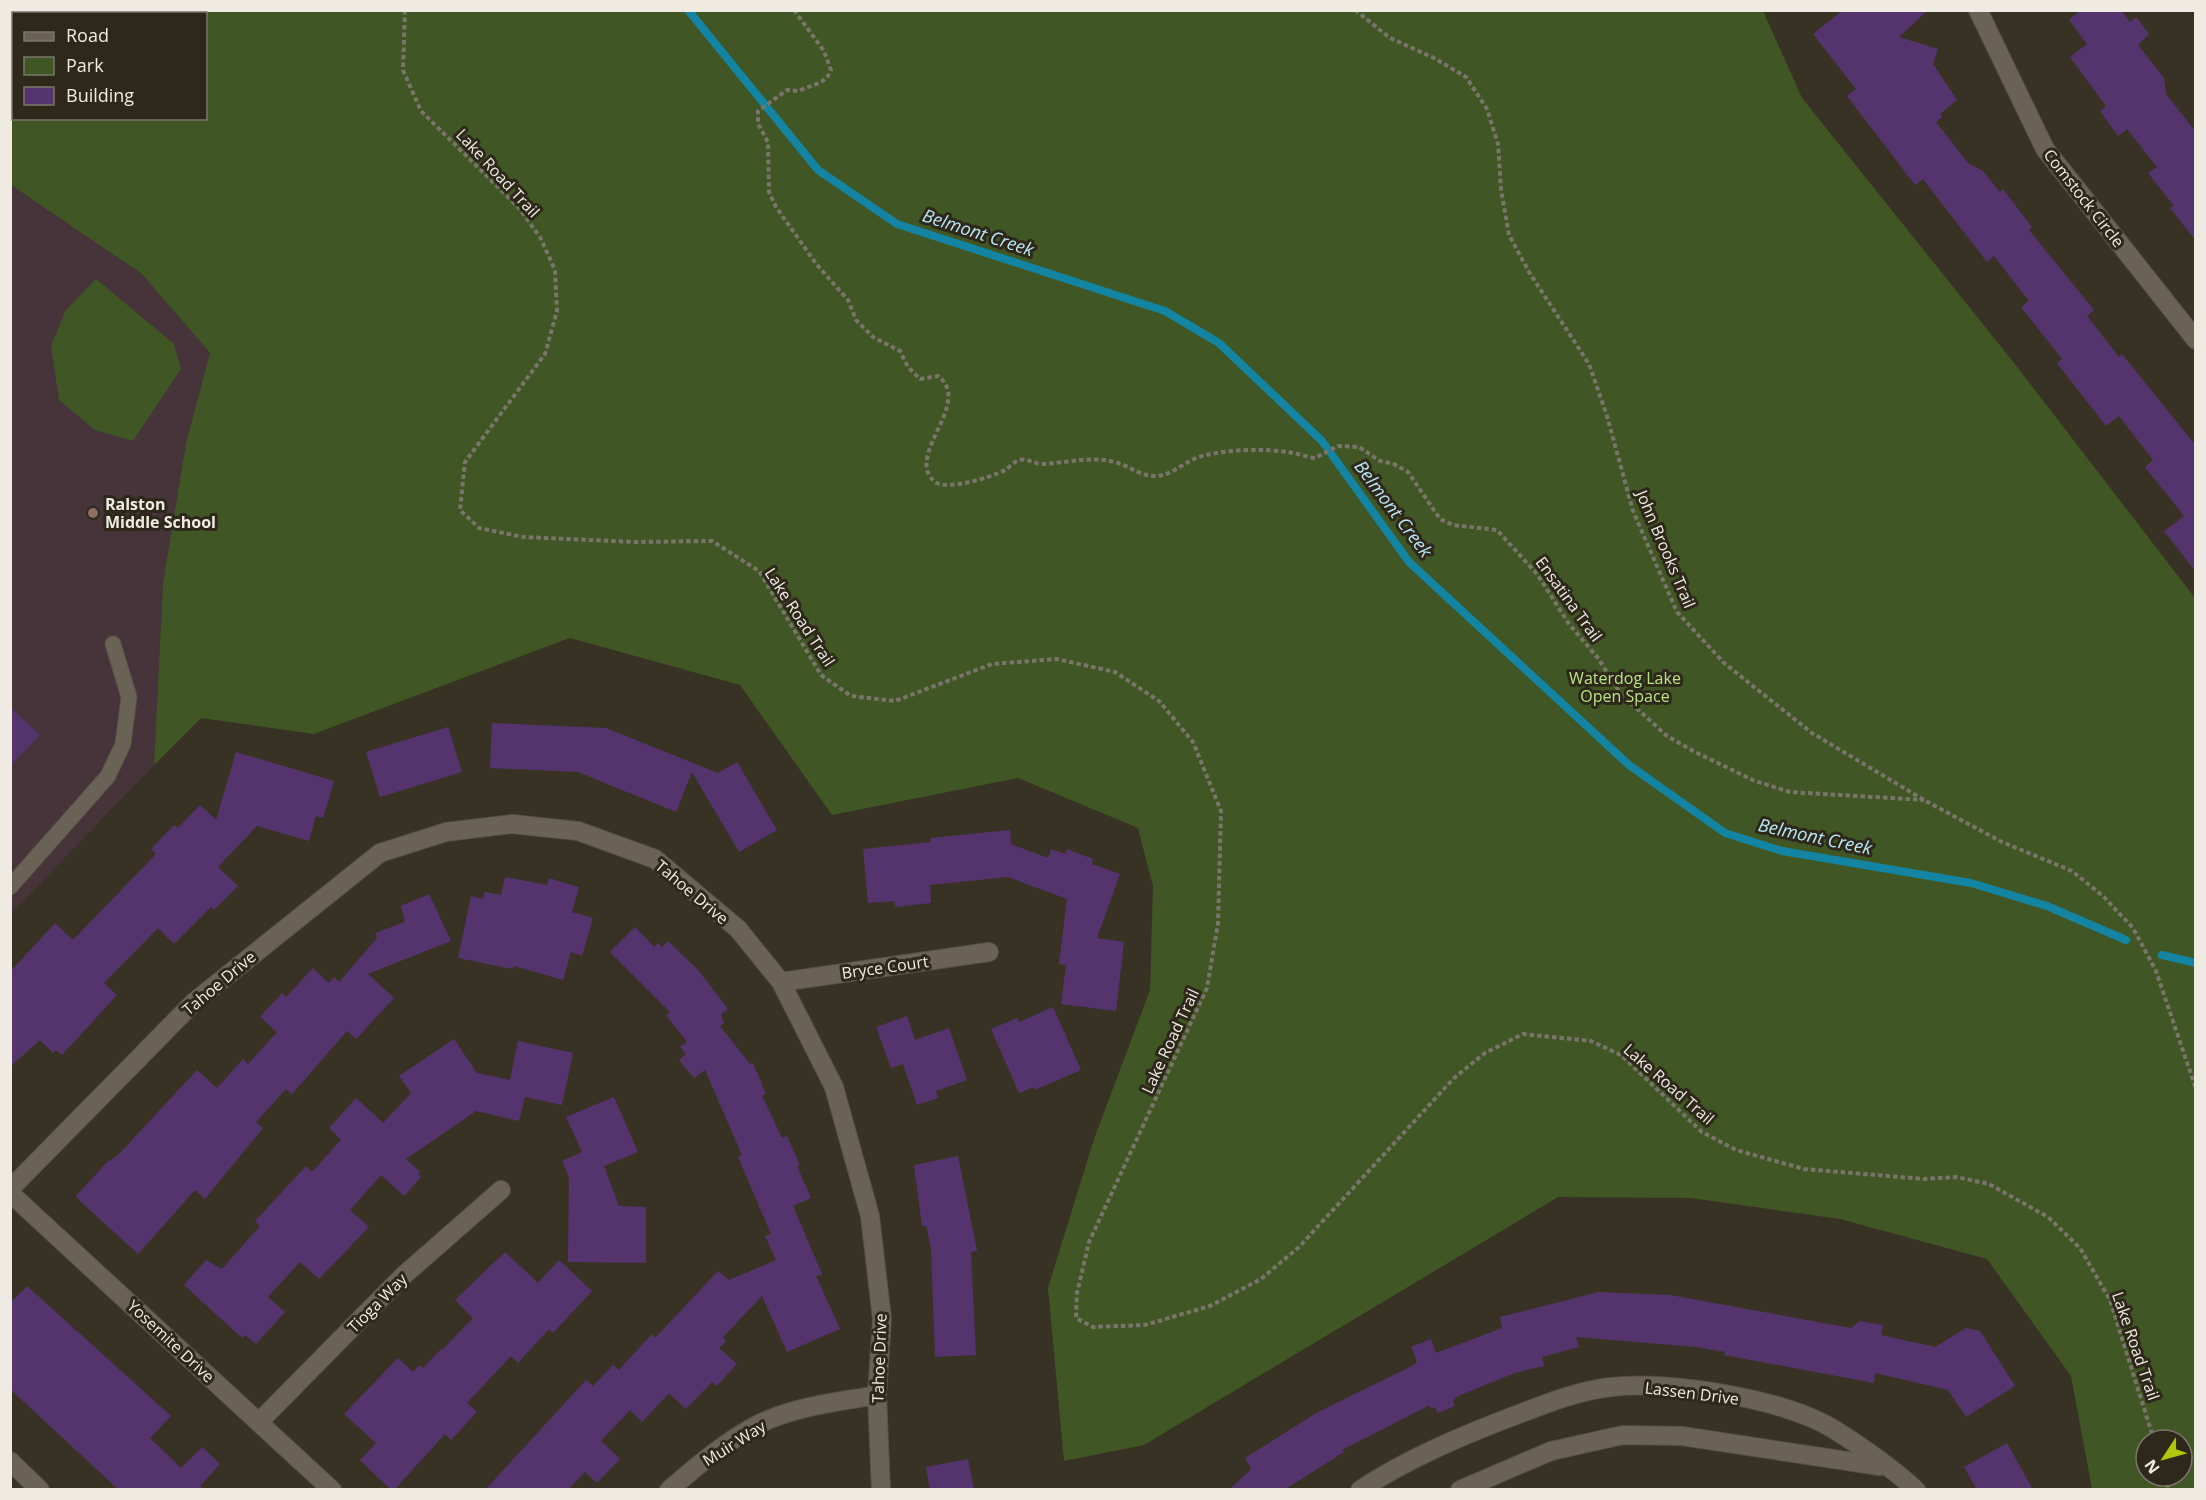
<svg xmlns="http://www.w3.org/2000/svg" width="2206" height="1500" font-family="'Open Sans',sans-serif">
	<rect width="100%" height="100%" fill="#383225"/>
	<!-- education -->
	<polygon fill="#47343a" points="11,185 142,274 210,353 186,443 163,583 154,765 11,914"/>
	<!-- green -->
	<g fill="#405624" fill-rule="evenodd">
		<path d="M 10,11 L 1763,11 L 1802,98 L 2014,363 L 2195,598 L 2195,1489 L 2092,1489 L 2071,1376 L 1987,1259 L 1840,1219 L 1691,1198 L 1558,1197 L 1144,1445 L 1064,1461 L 1048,1288 L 1094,1139 L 1150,990 L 1153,886 L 1138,828 L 1018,778 L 832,815 L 740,685 L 570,638 L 314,734 L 201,718 L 154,765 L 163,583 L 186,443 L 210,353 L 142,274 L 11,185 ZM 14,14 L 206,14 L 206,118 L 14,118 ZM 2146,1440 L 2182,1440 L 2182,1476 L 2146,1476 Z"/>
		<polygon points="96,279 174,344 181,369 133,441 95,430 59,400 51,346 66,310"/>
	</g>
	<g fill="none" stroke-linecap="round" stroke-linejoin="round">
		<!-- stream -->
		<g stroke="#1385a2" stroke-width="8">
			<polyline points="688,10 818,170 897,224 1165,311 1219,343 1322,441 1409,562 1629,765 1725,833 1782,851 1971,883 2047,906 2126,940"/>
			<polyline points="2162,955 2196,963"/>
		</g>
	</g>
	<!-- building -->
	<g fill="#55346e">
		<polygon points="1843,10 1928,10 1899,37 1938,49 1933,64 1957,100 1940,114 1942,117 1936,122 1968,163 1983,171 2000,192 2003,189 2032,227 2029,230 2094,310 2087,316 2119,357 2122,354 2196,446 2196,572 2164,531 2184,516 2145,467 2153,460 2119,416 2106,426 2057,363 2062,359 2021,307 2029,301 1994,256 1987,262 1923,179 1915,185 1847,96 1856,89 1813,34"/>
		<polygon points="2081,10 2121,10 2130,22 2136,17 2149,34 2138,45 2164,78 2166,94 2196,132 2196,241 2170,208 2174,206 2148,173 2157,167 2127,129 2118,136 2100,111 2106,106 2070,57 2087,44 2069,20"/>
		<polygon points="10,707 40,735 10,766"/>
		<polygon points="492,723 606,728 718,773 737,762 777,830 739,852 692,772 676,812 578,772 490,768"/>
		<polygon points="448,727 462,772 380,797 366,752"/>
		<polygon points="236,752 334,781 323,818 316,816 309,841 257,826 218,867 238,886 214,910 211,907 174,944 158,928 104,983 117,995 62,1055 56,1050 53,1053 40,1040 10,1067 10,972 55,923 73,940 156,854 151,849 174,825 178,828 200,805 216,820"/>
		<polygon points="1010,830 1011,844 1048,858 1051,849 1065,854 1067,849 1093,859 1092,864 1120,874 1097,938 1124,942 1116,1011 1061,1004 1066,965 1059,964 1067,899 1008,877 930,885 931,903 895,907 894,901 868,903 863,849 931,842 930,838"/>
		<polygon points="505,877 547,885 549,878 579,887 572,912 593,918 582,956 571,952 563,980 514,966 513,969 458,958 471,896 483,899 485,892 501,895"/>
		<polygon points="429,894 451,941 368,974 394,998 356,1039 347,1031 292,1094 286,1089 256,1122 263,1128 205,1199 195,1190 138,1254 80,1201 76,1196 109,1160 110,1161 119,1154 197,1070 217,1088 243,1059 248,1064 277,1032 260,1017 282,993 286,997 313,968 329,983 334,977 339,982 377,938 375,933 405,922 401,906"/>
		<polygon points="635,927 654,947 658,943 662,947 668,941 698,970 728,1009 721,1014 724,1023 720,1026 750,1064 753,1063 766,1094 762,1096 782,1138 787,1136 800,1165 797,1166 811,1198 793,1206 822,1274 816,1276 840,1329 787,1352 762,1296 723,1337 726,1341 719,1348 737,1364 717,1386 712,1382 686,1409 669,1393 642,1422 630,1410 601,1441 620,1459 597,1483 585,1472 568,1490 485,1490 586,1380 593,1386 613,1365 619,1370 652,1334 655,1338 718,1271 729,1280 776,1260 765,1236 771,1234 738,1157 742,1155 705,1070 694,1078 679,1060 686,1054 680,1047 687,1042 666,1015 670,1012 610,952"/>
		<polygon points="1053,1007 1081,1070 1035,1090 1034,1087 1019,1093 991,1029 1017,1018 1019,1022"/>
		<polygon points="907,1016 915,1040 949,1028 967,1080 936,1091 938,1098 917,1105 903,1064 891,1068 876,1027"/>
		<polygon points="454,1039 477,1073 510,1080 518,1041 573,1053 562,1105 525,1097 519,1121 476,1111 406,1159 420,1172 418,1174 421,1177 404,1196 381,1175 350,1210 369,1227 319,1279 300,1262 268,1297 285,1312 256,1344 245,1335 242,1338 184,1285 206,1260 222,1269 260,1226 255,1221 269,1206 306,1166 312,1172 341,1140 329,1128 356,1098 383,1123 411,1093 399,1076"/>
		<polygon points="614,1097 638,1152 604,1166 619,1206 646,1207 646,1263 568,1262 569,1178 562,1161 582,1152 566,1117"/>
		<polygon points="958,1156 977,1251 971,1252 976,1355 935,1357 931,1248 926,1225 922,1226 914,1165"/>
		<polygon points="505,1252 538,1283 559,1260 592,1291 553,1333 549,1329 518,1363 511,1356 467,1403 477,1412 451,1440 445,1434 394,1490 391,1490 360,1460 376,1443 344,1414 398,1358 413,1372 419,1365 423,1368 441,1349 442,1350 473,1318 455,1300"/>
		<polygon points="27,1286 171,1416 150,1438 181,1468 202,1447 220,1464 200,1486 204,1490 119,1490 10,1389 10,1303"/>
		<polygon points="1599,1292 1670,1295 1851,1328 1860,1321 1883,1325 1881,1335 1935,1347 1966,1328 1980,1331 2015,1386 1966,1417 1948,1390 1875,1373 1874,1383 1724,1355 1725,1352 1696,1347 1576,1337 1579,1347 1542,1357 1544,1366 1515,1373 1458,1396 1453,1401 1455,1406 1438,1413 1435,1407 1431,1409 1430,1405 1342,1450 1344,1452 1284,1490 1229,1490 1251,1469 1245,1458 1318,1412 1414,1365 1417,1361 1411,1347 1431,1339 1436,1353 1502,1328 1500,1317"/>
		<polygon points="2007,1443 2033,1490 1977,1490 1964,1467"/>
		<polygon points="968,1459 974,1490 930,1490 926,1467"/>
	</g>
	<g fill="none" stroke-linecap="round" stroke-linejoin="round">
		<defs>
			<polyline id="service" points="10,887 108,776 123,744 129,697 113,644"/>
			<g id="minor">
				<polyline points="1978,10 2045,149 2196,340"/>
				<polyline points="781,982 989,952"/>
				<polyline points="10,1189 194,1002 380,853 446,832 512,824 578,831 655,859 738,929 781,982 834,1087 870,1216 882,1319 877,1395 881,1490"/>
				<polyline points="10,1193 332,1490"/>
				<polyline points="259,1422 403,1276 501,1190"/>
				<path d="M 669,1490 C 697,1466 726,1441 759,1424 C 795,1406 838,1402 877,1395"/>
				<path d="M 1360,1490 C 1407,1459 1459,1437 1511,1417 C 1543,1405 1576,1391 1611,1387 C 1670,1380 1785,1399 1835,1430 C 1862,1447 1892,1468 1916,1490"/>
				<polyline points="1460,1490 1551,1451 1623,1435 1682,1436 1880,1466"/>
			</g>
			<polyline id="secondary" points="10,1461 40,1490"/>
		</defs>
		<!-- service casing -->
		<use href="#service" stroke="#555045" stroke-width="17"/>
		<!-- minor casing -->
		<use href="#minor" stroke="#555045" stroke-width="20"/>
		<!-- secondary casing -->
		<use href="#secondary" stroke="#555045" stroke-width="20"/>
		<!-- path -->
		<g stroke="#7a756a" stroke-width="4" stroke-dasharray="4.5 3" stroke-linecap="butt">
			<polyline points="405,10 403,70 421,111 518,207 540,237 555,270 557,311 545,354 465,462 460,510 479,528 523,537 635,542 712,541 759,571 821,675 851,696 895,701 992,664 1057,659 1115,672 1159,701 1193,742 1221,811 1218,923 1207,988 1089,1242 1077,1293 1076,1318 1093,1327 1145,1325 1210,1306 1261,1279 1299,1247 1454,1078 1485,1053 1523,1034 1591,1041 1621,1055 1702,1132 1736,1150 1804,1169 1924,1179 1956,1177 1989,1184 2048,1217 2080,1248 2110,1300 2154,1440"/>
			<path d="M 794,10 L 824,51 L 831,70 L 827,78 L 819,83 L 798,91 L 787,90 L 758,111 L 758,124 L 768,142 L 769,192 L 776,207 L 817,265 L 848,300 L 856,320 L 873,337 L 900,351 L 908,367 L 920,379 L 938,376 C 974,403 903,456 935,482 C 947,491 992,477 1005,470 C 1010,467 1014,461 1020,460 C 1028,458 1034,464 1042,464 C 1068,463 1092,455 1118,463 C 1131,467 1142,477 1157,476 C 1173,475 1186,460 1202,456 C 1230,449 1265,448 1293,453 C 1300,454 1307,457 1315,458 L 1338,446 L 1359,447 L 1380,461 L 1394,464 L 1408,472 L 1440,519 L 1453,525 L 1497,530 L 1537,574 L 1569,624 L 1598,658 L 1621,694 L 1667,736 L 1695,752 L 1755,781 L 1790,792 L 1924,800"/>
			<polyline points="1355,10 1390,38 1434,58 1466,77 1487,109 1498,144 1501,189 1509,235 1529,272 1589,364 1607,416 1633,511 1677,612 1724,663 1812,733 1924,800 2002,842 2072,871 2104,897 2133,928 2156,971 2196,1089"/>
			<polyline points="2165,1476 2169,1490"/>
		</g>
		<!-- service -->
		<use href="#service" stroke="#6a6355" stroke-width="15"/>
		<!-- minor -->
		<use href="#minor" stroke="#6a6355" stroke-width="18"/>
		<!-- secondary -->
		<use href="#secondary" stroke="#6a6355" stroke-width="18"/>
	</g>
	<!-- markers -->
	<circle fill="#8d6e63" stroke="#2e281b" stroke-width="2" cx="93" cy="513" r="6"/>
	<g text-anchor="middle" stroke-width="6" stroke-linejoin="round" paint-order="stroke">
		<!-- street labels -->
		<g font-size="16" fill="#efebe3" stroke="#2e281b">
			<text transform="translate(498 173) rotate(47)" y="6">Lake Road Trail</text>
			<text transform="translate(2084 198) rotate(52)" y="6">Comstock Circle</text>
			<text transform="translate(1666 549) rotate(67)" y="6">John Brooks Trail</text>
			<text transform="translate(1569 599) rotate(54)" y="6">Ensatina Trail</text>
			<text transform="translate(800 617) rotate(57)" y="6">Lake Road Trail</text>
			<text transform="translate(692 892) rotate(40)" y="6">Tahoe Drive</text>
			<text transform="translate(885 967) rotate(-8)" y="6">Bryce Court</text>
			<text transform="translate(219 983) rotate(-40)" y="6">Tahoe Drive</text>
			<text transform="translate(1170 1041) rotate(-65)" y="6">Lake Road Trail</text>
			<text transform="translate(1669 1084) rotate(41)" y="6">Lake Road Trail</text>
			<text transform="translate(377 1303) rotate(-45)" y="6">Tioga Way</text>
			<text transform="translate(171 1341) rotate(43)" y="6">Yosemite Drive</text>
			<text transform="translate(2136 1346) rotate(71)" y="6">Lake Road Trail</text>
			<text transform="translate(879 1358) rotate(-88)" y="6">Tahoe Drive</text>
			<text transform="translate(1692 1393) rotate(7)" y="6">Lassen Drive</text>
			<text transform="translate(734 1443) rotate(-32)" y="6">Muir Way</text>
		</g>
		<!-- poi labels -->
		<g font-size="16" font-weight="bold" fill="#efebe3" stroke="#2e281b" text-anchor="start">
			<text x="105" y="510">Ralston<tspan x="105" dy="18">Middle School</tspan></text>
		</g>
		<!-- park labels -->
		<g font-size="16" fill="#b8e384" stroke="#2e281b">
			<text x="1625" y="684">Waterdog Lake<tspan x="1625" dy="18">Open Space</tspan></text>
		</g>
		<!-- water labels -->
		<g font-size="18" font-style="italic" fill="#b8e6f6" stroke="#2e281b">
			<text transform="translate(978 233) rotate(18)" y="6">Belmont Creek</text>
			<text transform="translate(1393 509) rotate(53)" y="6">Belmont Creek</text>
			<text transform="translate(1815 837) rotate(12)" y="6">Belmont Creek</text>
		</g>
	</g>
	<!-- border -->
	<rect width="2206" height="1500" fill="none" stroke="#efebe3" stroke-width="24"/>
	<!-- legend -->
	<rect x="12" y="12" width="195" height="108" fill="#2e281b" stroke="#7b766b" stroke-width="1.5"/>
	<rect x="24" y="32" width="30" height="9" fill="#6a6355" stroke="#7b766b" stroke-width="1.5"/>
	<text x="66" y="42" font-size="18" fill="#efebe3">Road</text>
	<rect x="24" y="57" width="30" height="18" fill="#405624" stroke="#7b766b" stroke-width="1.5"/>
	<text x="66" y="72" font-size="18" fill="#efebe3">Park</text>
	<rect x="24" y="87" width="30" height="18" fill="#55346e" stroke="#7b766b" stroke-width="1.5"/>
	<text x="66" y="102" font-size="18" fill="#efebe3">Building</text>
	<!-- north arrow -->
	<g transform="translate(2164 1458) rotate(234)"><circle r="28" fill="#2e281b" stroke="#7b766b" stroke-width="1.5"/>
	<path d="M0-4.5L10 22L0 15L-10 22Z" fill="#aec60b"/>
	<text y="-9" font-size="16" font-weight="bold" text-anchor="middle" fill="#efebe3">N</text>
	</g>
</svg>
